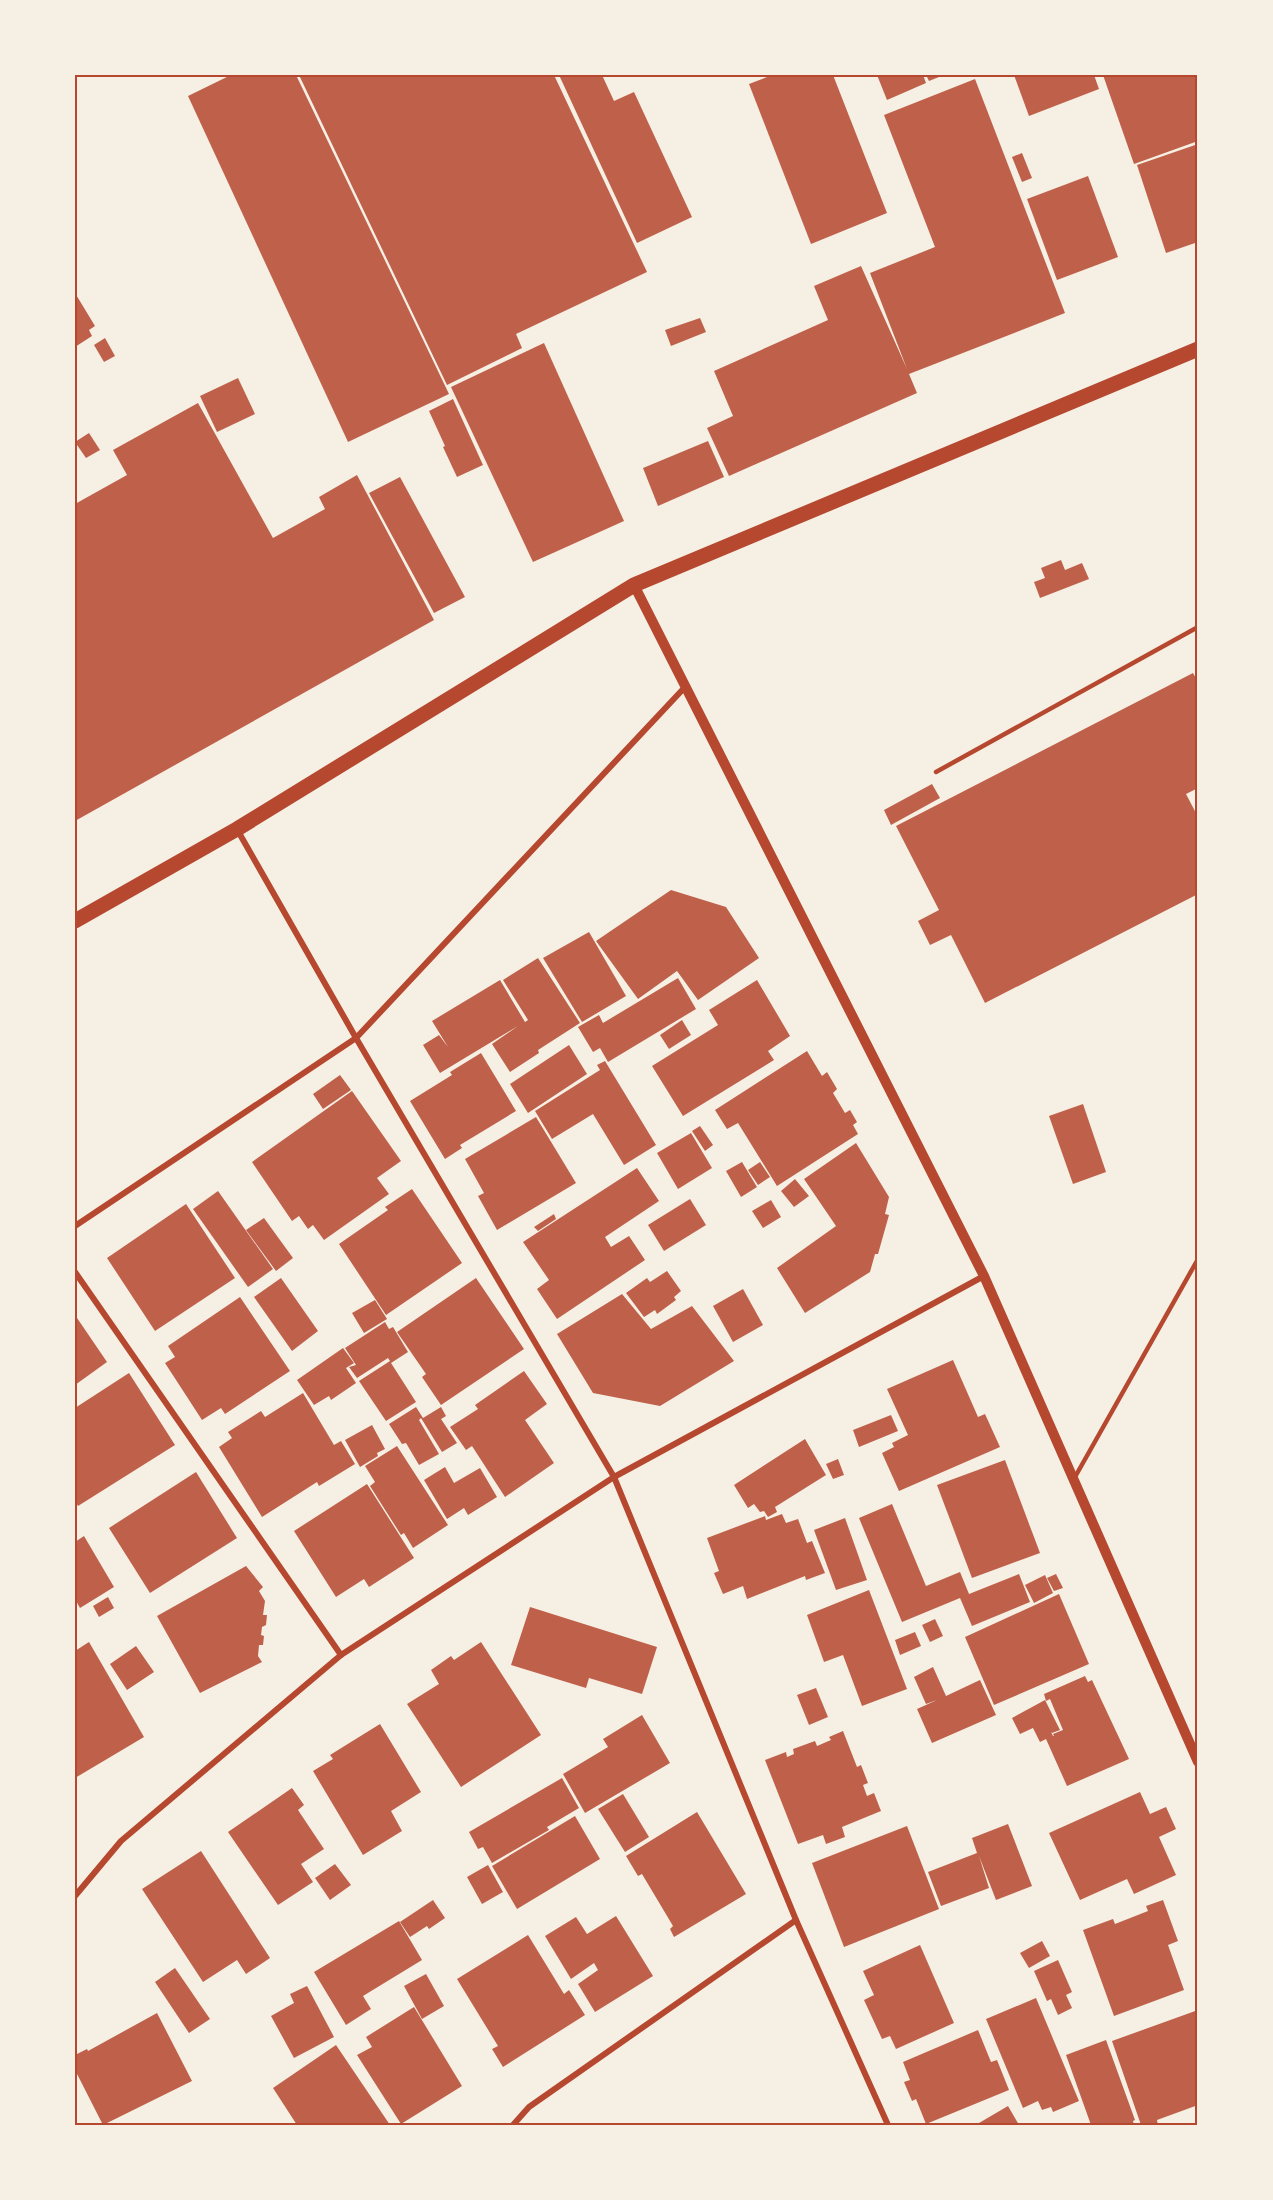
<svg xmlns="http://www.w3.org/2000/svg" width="1273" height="2200" font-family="'Fira Sans Condensed',sans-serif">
	<rect width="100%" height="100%" fill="#f6efe4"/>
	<!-- building -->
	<g fill="#bf614a">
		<polygon points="231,75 296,75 449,394 348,442 188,96"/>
		<polygon points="299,75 554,75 647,272 516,334 522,348 447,385"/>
		<polygon points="559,75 602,75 614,101 634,92 692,217 637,243"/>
		<polygon points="772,75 833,75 887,213 811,244 749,84"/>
		<polygon points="877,75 923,75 926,83 887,100"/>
		<polygon points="926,75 944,75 929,81"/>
		<polygon points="1014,75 1094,75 1099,89 1029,116"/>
		<polygon points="1103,75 1198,75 1198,141 1134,164"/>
		<polygon points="975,79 1065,313 909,374 917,393 729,476 707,428 733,416 714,371 828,320 814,286 861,266 907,369 870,273 935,247 884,115"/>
		<polygon points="1198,144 1198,242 1166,253 1137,165"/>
		<polygon points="1022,153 1032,178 1022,182 1012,157"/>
		<polygon points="1088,176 1118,257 1057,280 1027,199"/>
		<polygon points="75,293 95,326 89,330 92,336 75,347"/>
		<polygon points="700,318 706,332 671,346 665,330"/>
		<polygon points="105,338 115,356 104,362 94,345"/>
		<polygon points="544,343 624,521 533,562 451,387"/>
		<polygon points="238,378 255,414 217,432 200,396"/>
		<polygon points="453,399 483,465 457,477 443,447 445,446 429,411"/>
		<polygon points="198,403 273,538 325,509 319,497 357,475 434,620 75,821 75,504 127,475 113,450"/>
		<polygon points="89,433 100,450 86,458 75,442"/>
		<polygon points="708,441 724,477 658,506 643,468"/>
		<polygon points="400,477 465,597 434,613 369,493"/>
		<polygon points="1061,560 1065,570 1082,563 1089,579 1040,598 1034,582 1045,578 1041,568"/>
		<polygon points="1193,673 1198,682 1198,788 1186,794 1198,817 1198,894 985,1003 951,935 930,945 918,921 939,910 896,826"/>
		<polygon points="932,784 940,798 891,825 884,810"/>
		<polygon points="671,890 726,907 759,958 698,1000 677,971 638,999 596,941"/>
		<polygon points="589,932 626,996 582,1022 543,958"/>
		<polygon points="538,958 580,1023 538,1050 539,1053 510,1072 492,1044 518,1026 440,1073 423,1045 439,1035 448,1047 432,1021 500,980 525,1022 528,1020 503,980"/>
		<polygon points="678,978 696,1009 608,1062 600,1048 593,1052 578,1027 599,1015 603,1023"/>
		<polygon points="757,980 790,1036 768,1051 774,1060 683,1116 652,1066 718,1025 709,1010"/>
		<polygon points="682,1020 691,1035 669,1049 660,1035"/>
		<polygon points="569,1045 587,1074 528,1113 510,1084"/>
		<polygon points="807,1051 822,1076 827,1072 837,1089 833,1093 845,1113 850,1110 857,1122 853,1125 858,1134 777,1186 738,1123 727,1129 715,1110"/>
		<polygon points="481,1053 516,1111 460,1145 462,1148 445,1159 410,1101 452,1075 450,1072"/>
		<polygon points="605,1061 656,1145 624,1165 593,1114 552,1139 535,1111 600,1070 597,1065"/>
		<polygon points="340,1075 351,1090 323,1109 313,1094"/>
		<polygon points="352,1091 401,1161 377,1178 389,1194 324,1240 313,1225 308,1229 299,1216 292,1221 252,1162"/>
		<polygon points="1083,1104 1106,1172 1073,1184 1049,1116"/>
		<polygon points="536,1117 576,1183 497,1230 478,1196 484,1193 465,1159"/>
		<polygon points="700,1126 713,1145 705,1151 692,1131"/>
		<polygon points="691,1133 712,1168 678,1189 657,1153"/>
		<polygon points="856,1143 889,1197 885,1214 889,1215 878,1254 875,1254 870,1272 805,1313 777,1268 836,1226 804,1179"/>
		<polygon points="742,1162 757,1187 741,1197 726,1171"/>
		<polygon points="760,1162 770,1177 758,1185 748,1170"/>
		<polygon points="637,1168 659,1201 605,1237 611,1247 629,1236 645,1260 557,1319 537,1289 549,1280 523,1242"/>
		<polygon points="795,1179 809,1196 794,1207 781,1191"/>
		<polygon points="412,1189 462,1263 386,1315 339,1244 388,1210 385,1207"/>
		<polygon points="218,1191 273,1269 248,1287 193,1209"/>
		<polygon points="690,1199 706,1225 664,1251 648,1225"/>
		<polygon points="771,1200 781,1217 763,1228 752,1211"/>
		<polygon points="186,1204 235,1278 155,1331 107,1258"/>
		<polygon points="554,1214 556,1219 538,1231 534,1227"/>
		<polygon points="264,1218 293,1258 276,1271 246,1230"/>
		<polygon points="667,1271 681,1291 674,1297 676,1300 657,1314 655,1310 644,1317 626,1293 647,1278 650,1282"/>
		<polygon points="281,1278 318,1331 292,1351 254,1297"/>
		<polygon points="476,1278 524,1349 441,1405 422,1377 426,1374 397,1332"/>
		<polygon points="743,1289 763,1325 733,1342 713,1306"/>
		<polygon points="622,1294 651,1329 692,1306 734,1361 660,1406 593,1393 557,1334"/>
		<polygon points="240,1297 290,1371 225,1414 221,1408 202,1420 165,1363 175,1357 168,1346"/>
		<polygon points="375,1300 387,1319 364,1333 352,1313"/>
		<polygon points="75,1315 107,1362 75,1385"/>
		<polygon points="385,1322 389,1329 393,1327 408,1352 391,1363 416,1402 386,1421 359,1381 390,1361 388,1358 357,1378 349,1367 356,1365 345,1348"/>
		<polygon points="343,1348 354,1363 346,1368 356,1383 331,1400 329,1396 314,1405 297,1380"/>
		<polygon points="953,1360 978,1417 985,1414 1000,1447 899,1491 882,1453 894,1447 892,1443 908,1435 887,1389"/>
		<polygon points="524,1371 547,1404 525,1420 554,1463 505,1497 472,1446 466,1450 450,1427 478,1409 475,1405"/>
		<polygon points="129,1373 175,1445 78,1506 75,1501 75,1408"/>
		<polygon points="303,1393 334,1445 341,1441 355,1464 319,1486 317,1482 262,1517 219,1447 232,1438 228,1432 261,1411 265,1417"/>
		<polygon points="416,1407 423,1418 441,1407 446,1416 441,1419 457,1443 442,1452 421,1418 419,1420 439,1454 419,1465 406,1443 402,1444 389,1424"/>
		<polygon points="891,1415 898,1431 859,1447 853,1430"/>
		<polygon points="372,1425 385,1449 377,1453 378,1456 360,1467 345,1440"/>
		<polygon points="805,1439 826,1475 775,1507 777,1512 768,1517 764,1511 760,1512 754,1504 748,1508 734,1485"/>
		<polygon points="397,1446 448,1525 413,1548 404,1533 401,1535 370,1486 375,1482 365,1466"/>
		<polygon points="838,1459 844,1475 833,1479 826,1464"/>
		<polygon points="1005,1460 1040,1553 972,1578 937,1485"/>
		<polygon points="445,1467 454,1483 480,1468 497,1497 468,1515 464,1508 447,1519 424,1480"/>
		<polygon points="196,1472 237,1538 150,1593 109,1528"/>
		<polygon points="367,1484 414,1558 369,1587 364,1579 336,1597 294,1531"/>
		<polygon points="892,1504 926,1586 960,1572 969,1594 1019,1574 1030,1602 972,1626 960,1598 902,1622 859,1518"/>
		<polygon points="782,1514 786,1523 798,1519 807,1543 812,1541 825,1573 806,1580 805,1576 747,1599 743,1586 723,1594 714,1573 719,1571 707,1538 765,1516 766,1520"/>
		<polygon points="845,1518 867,1580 836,1590 814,1530"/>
		<polygon points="84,1536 114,1587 80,1608 75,1599 75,1542"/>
		<polygon points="246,1566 263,1587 259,1591 265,1601 263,1615 267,1615 266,1625 262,1627 261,1635 264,1636 263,1645 259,1645 258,1656 262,1662 200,1693 157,1616"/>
		<polygon points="1056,1574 1063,1588 1054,1591 1047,1578"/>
		<polygon points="1045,1575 1053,1593 1034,1603 1025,1585"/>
		<polygon points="869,1590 907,1689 862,1706 843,1655 824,1662 807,1615"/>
		<polygon points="1059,1594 1089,1664 994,1705 965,1637"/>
		<polygon points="108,1597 114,1608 99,1617 93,1606"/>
		<polygon points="530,1607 657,1647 642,1694 589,1678 586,1688 511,1665"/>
		<polygon points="935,1619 943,1636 930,1642 922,1625"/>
		<polygon points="915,1632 921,1646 900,1655 895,1640"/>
		<polygon points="89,1642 144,1737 75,1778 75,1651"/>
		<polygon points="481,1642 541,1735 461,1787 407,1704 439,1684 431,1670 451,1656 454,1660"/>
		<polygon points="136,1646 154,1672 127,1690 110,1664"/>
		<polygon points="933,1667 946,1696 980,1680 996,1715 932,1743 917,1709 937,1700 926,1704 914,1677"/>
		<polygon points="1085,1676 1088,1682 1092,1680 1129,1759 1067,1786 1046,1739 1040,1742 1033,1728 1020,1734 1012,1718 1045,1700 1060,1730 1052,1733 1051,1732 1053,1736 1054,1736 1053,1734 1063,1730 1050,1699 1046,1701 1044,1694"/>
		<polygon points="816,1688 828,1717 809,1725 797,1695"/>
		<polygon points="642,1715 670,1763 585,1813 563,1774 608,1747 603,1739"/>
		<polygon points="380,1724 421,1792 391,1811 402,1831 363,1855 313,1771 333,1759 330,1755"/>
		<polygon points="843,1731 857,1767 861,1765 868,1783 863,1785 867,1796 874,1793 881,1811 842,1827 845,1837 826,1844 823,1835 798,1844 765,1760 786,1752 787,1757 794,1754 793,1749 815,1741 817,1746 831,1740 829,1737"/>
		<polygon points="562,1778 579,1808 547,1827 549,1830 492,1863 483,1847 478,1849 469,1832"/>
		<polygon points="292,1788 304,1805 298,1810 324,1849 301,1864 313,1882 278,1905 228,1832"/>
		<polygon points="1140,1792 1150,1814 1166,1807 1176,1829 1159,1837 1176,1875 1134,1894 1127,1879 1080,1900 1049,1833"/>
		<polygon points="623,1794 649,1837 625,1852 598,1809"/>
		<polygon points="697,1812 746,1894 674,1937 670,1929 673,1926 642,1874 638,1876 626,1856"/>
		<polygon points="575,1816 600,1859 517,1909 492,1866"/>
		<polygon points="1008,1824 1032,1886 996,1900 979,1856 989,1888 941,1906 928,1872 977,1853 972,1838"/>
		<polygon points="907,1826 939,1909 844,1947 812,1863"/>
		<polygon points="201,1851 270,1958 246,1974 237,1960 203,1982 142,1889"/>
		<polygon points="335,1864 351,1885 330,1900 315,1878"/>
		<polygon points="488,1865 503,1892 482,1904 467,1877"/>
		<polygon points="433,1900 445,1918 429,1929 427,1926 410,1937 400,1922"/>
		<polygon points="1163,1900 1178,1941 1168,1945 1184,1990 1114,2016 1083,1930 1113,1919 1115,1924 1148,1911 1146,1906"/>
		<polygon points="616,1916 653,1976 595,2012 578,1984 598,1970 594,1963 571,1979 545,1936 576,1917 587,1934"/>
		<polygon points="399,1921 422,1960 363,1996 371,2009 346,2025 314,1972"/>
		<polygon points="528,1935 564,1994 569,1990 585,2015 503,2067 492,2049 498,2046 457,1979"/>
		<polygon points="1042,1941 1050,1956 1029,1968 1020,1953"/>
		<polygon points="920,1945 954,2023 896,2049 890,2036 882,2039 864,2000 874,1995 863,1971"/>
		<polygon points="1058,1960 1072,1992 1066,1995 1072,2008 1058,2015 1051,1999 1047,2001 1034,1971"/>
		<polygon points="175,1968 210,2019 189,2033 155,1982"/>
		<polygon points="426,1974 444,2006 422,2019 404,1986"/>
		<polygon points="307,1986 334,2037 294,2058 271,2016 294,2003 290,1994"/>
		<polygon points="1036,1998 1079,2101 1053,2112 1051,2107 1042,2110 1038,2101 1023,2108 986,2019"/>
		<polygon points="414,2007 462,2086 401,2124 357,2055 372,2047 366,2037"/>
		<polygon points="1198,2010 1198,2105 1157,2120 1158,2125 1141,2125 1112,2041"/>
		<polygon points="157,2013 192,2081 103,2125 75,2070 75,2055 87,2049 88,2051"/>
		<polygon points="978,2030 991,2062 997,2060 1009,2090 926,2124 916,2099 912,2101 904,2082 910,2080 903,2062"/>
		<polygon points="1106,2040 1135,2120 1133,2121 1134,2125 1091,2125 1066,2055"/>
		<polygon points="336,2045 390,2125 297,2125 273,2088"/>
		<polygon points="1008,2106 1019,2125 980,2125 979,2123"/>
	</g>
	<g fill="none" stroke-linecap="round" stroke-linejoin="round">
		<!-- service -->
		<g stroke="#b5482f" stroke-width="4.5">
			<polyline points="936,772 1198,627"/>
			<polyline points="1075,1477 1198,1259"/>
		</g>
		<!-- minor -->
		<g stroke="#b5482f" stroke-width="6">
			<polyline points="238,831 356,1038 614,1477 796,1920 888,2125"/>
			<polyline points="75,1226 356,1038 686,686"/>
			<polyline points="75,1272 341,1655"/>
			<polyline points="75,1896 121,1841 341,1655 614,1477 984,1276"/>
			<polyline points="513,2125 529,2107 796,1920"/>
		</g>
		<!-- tertiary -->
		<polyline stroke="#b5482f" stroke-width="10" points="634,585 984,1276 1198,1762"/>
		<!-- primary -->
		<polyline stroke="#b5482f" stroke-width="15" points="75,921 237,829 634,585 1198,349"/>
	</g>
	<!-- border -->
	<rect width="1273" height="2200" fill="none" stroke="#f6efe4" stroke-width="153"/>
	<rect x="76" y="76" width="1120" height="2048" fill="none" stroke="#b5482f" stroke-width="2"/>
</svg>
